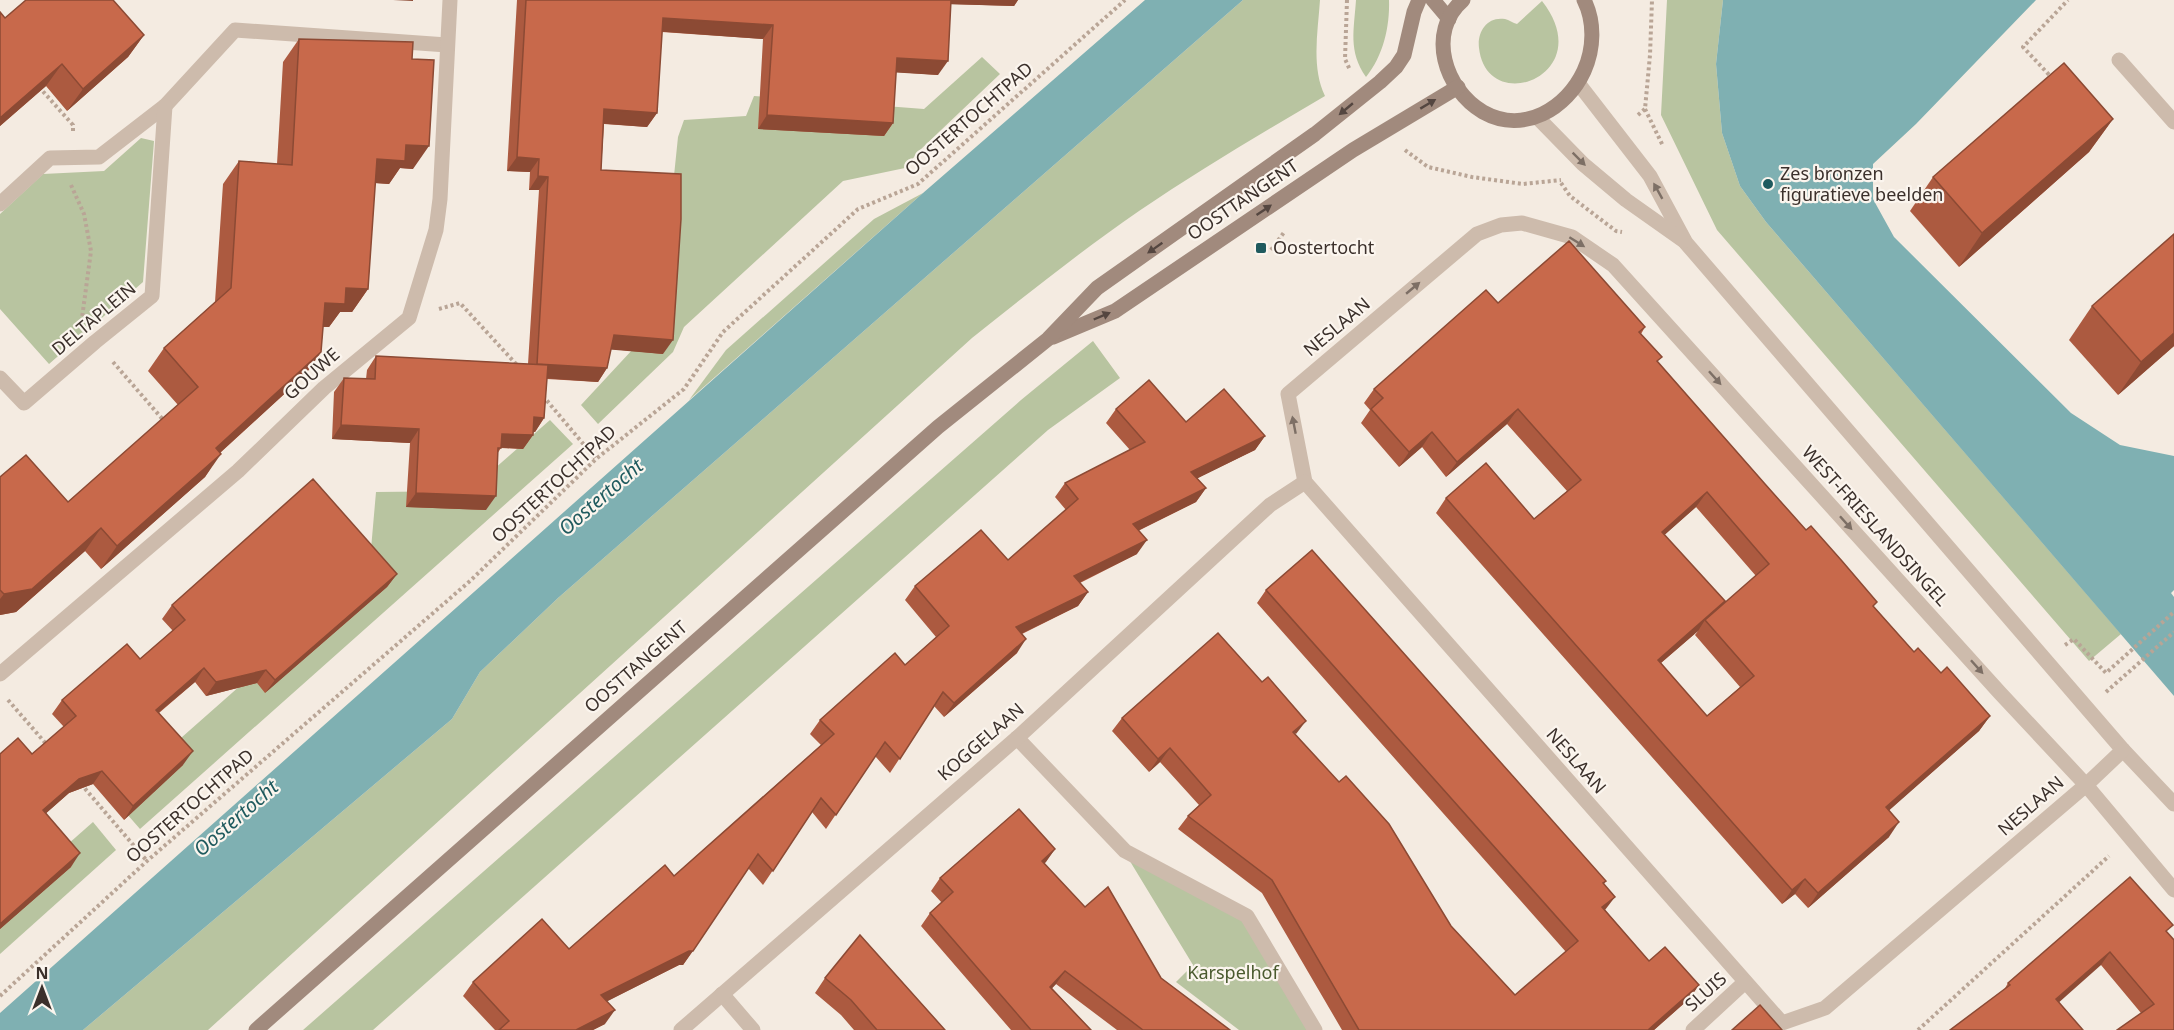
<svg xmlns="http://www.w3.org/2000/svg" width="2174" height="1030" font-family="'Noto Sans',sans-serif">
	<rect width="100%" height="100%" fill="#f4ebe1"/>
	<!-- green -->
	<g fill="#b8c4a0">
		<path d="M 1243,0 L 1320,0 C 1318,31 1311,67 1325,96 C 1262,133 1199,170 1139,211 C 1081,251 1026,295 972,338 L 208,1030 L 83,1030 L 452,719 L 480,672 L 558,598 Z"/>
		<path d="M 1356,0 L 1389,0 C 1390,27 1383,56 1366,77 C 1348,51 1354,30 1356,0 Z"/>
		<polygon points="1667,0 1723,0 1716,64 1722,133 1740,186 1766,222 2121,634 2089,661 1717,230 1661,115"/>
		<path d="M 1542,1 C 1600,75 1487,118 1479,48 C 1477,32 1487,16 1505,19 C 1509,20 1513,23 1517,24 Z"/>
		<polygon points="982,57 1000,74 919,151 905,168 843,181 684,327 673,352 598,424 581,405 659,321 678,137 684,120 746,116 754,96 924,109"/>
		<polygon points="141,138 154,141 143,282 49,364 0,309 0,214 43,174 104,171"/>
		<polygon points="923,193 689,400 726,350 874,219"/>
		<polygon points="1093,341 1120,378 1048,430 373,1030 303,1030 1021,400"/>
		<polygon points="550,420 573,444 140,829 113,798 369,572 376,492 469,491"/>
		<polygon points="93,822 116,850 0,954 0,904"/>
		<polygon points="1125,853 1247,916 1315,1030 1239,1030 1176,982 1193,965"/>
	</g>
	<!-- water -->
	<g fill="#7fb0b2">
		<polygon points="1145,0 1243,0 558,598 480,672 452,719 83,1030 0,1030 0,1013 923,193"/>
		<polygon points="1723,0 2036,0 1916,124 1873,164 1873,199 1894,237 2071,413 2120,445 2174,456 2174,590 2171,593 2174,597 2174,696 1766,222 1740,186 1722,133 1716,64"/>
	</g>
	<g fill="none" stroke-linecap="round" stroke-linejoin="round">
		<!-- path -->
		<g stroke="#b9a596" stroke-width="4" stroke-dasharray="3 3" stroke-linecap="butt">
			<polyline points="1347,0 1345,59 1350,70"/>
			<polyline points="2053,79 2023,47 2068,0"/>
			<polyline points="39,87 73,125 73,133"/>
			<polyline points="1645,109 1663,146"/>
			<polyline points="1638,115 1645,109 1650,55 1652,0"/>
			<polyline points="1405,150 1428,167 1472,177 1523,184 1561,180"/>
			<polyline points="1561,183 1570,196 1616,231 1622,232"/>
			<polyline points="71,185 84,214 91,251 82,318"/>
			<polyline points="1271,250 1285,231"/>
			<polyline points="439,309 460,303 517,365"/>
			<polyline points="113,362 165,422"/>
			<polyline points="543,396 596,459"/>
			<polyline points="2065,645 2074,639 2106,673 2174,612"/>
			<polyline points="2106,692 2174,632"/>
			<polyline points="8,700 48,746"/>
			<polyline points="81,784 147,861"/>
			<polyline points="0,996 147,861 470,581 596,459 684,389 723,332 858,209 918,184 1125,0"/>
			<polyline points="1918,1030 2109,856"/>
		</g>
		<!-- street -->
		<g stroke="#cdbbac" stroke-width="15">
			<polyline points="2119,60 2174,122"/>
			<polyline points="1578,83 1650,176 1686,243 2123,750 2174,804"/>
			<polyline points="1538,118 1583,164 1626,200 1684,241"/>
			<polyline points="0,204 50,158 99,157 165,106 235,30 447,45"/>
			<polyline points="0,378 24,403 95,342 152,296 165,106"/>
			<polyline points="0,674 238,471 324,388 409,318 436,230 440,199 450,0"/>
			<polyline points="1017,738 1125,851 1247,916 1315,1030"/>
			<polyline points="2123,750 2086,785 1825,1008 1782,1023 1305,482 1288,394 1477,234 1501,225 1522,223 1572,237 1613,265 2000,693 2086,785 2174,890"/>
			<polyline points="722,994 753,1030"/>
			<polyline points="681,1030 1017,738 1270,505 1305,482"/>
			<polyline points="1693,1030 1745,982"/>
		</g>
		<!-- secondary -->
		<g stroke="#a18a7d" stroke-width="15">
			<polyline points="1433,0 1449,19"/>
			<path d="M 1463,0 C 1426,32 1445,90 1483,112 C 1524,135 1567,108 1584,71 C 1594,49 1595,22 1584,0"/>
			<polyline points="1053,337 1115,311 1353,150 1458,87"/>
			<polyline points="256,1030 938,427 1048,339 1097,288 1315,134 1380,82 1396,67 1404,55 1414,12 1419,0"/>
		</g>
	</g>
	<!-- wall -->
	<g fill="#ac5a40" fill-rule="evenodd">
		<polygon points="517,0 1018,0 1014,6 950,4 938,75 896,72 893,123 884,136 758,129 763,39 662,32 657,113 647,127 604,124 601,170 663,354 611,349 607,368 598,382 547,379 544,418 535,432 533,431 533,435 523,449 501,448 497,454 486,510 406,507 410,443 332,439 334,392 344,378 366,379 367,370 376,356 528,364 539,190 529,190 530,172 507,171"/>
		<polygon points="0,12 5,18 144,35 128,57 67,111 46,86 0,126"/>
		<polygon points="299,39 412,59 413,169 400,168 389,184 375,183 368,289 352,312 340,312 329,327 323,327 321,352 305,375 220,453 205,477 101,569 85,551 16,612 0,615 0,477 68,502 178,405 148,371 164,348 215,302 223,184 239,161 277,164 283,62"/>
		<polygon points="2113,119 2089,152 1959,267 1910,211 1933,177"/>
		<polygon points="2092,306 2174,346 2118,395 2069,340"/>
		<path d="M 1645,327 L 1641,334 L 1658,362 L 1765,484 L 1914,652 L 1941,673 L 1990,716 L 1979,731 L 1889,810 L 1889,837 L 1808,908 L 1795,894 L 1782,904 L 1436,513 L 1446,498 L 1534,519 L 1567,491 L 1507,424 L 1446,477 L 1422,447 L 1399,467 L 1361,423 L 1370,410 L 1364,403 L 1374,389 ZM 1696,507 L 1756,576 L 1723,605 L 1725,601 L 1664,535 ZM 1698,631 L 1695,635 L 1740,687 L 1707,716 L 1661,663 Z"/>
		<polygon points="1116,409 1265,436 1255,450 1197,478 1206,488 1196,502 1138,531 1137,554 1080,583 1088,592 1078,606 1022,634 1017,653 944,717 934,706 890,773 875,756 826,829 812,812 763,885 748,868 683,965 679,965 607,1001 605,1024 593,1030 495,1030 463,996 473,982 569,949 674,876 821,745 810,734 820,720 905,665 936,637 905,600 915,586 1008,560 1066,510 1055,497 1065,483 1130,450 1106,423"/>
		<polygon points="397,574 387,587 265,693 257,683 206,696 195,682 159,713 183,765 124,820 93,784 69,793 46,813 71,867 0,929 32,754 64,727 52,714 62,700 140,659 173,631 162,619 172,605"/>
		<polygon points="1266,590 1606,881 1604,884 1605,910 1649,961 1699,985 1689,999 1654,1030 1342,1030 1262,893 1178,829 1188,816 1199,805 1160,762 1149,772 1112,731 1122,718 1296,735 1451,926 1515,995 1566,952 1257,603"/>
		<polygon points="1055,849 1044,864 1085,907 1161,978 1230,1030 1117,1030 1056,984 1052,988 1091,1030 1011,1030 921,926 930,913 942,903 931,891 940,878"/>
		<polygon points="2167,932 2174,1030 2141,1013 2101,965 2004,990 2008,983"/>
		<polygon points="825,978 945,1030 854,1030 841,1015 815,993"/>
	</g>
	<!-- shaded-wall -->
	<g fill="#8c4a34">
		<polygon points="393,0 413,0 413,1"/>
		<polygon points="947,0 1018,0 1014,6 944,4"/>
		<polygon points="663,18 773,25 763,39 653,31"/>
		<polygon points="144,35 128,57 67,111 83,89"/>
		<polygon points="897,58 948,61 938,75 888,72"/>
		<polygon points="62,64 46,86 0,126 0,118"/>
		<polygon points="604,109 657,113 647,127 595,123"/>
		<polygon points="767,115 893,123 884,136 758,129"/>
		<polygon points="2113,119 2089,152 1959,267 1982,233"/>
		<polygon points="406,145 429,146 413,169 400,168 389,184 361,182 377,159"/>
		<polygon points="517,157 539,159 530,172 507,171"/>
		<polygon points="538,176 548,177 539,190 529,190"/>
		<polygon points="346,288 368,289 352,312 340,312 329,327 308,326 325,303"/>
		<polygon points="2174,333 2174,346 2118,395 2141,362"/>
		<polygon points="614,335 673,340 663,354 604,349"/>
		<polygon points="321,352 305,375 200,471 216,448"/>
		<polygon points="537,364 607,368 598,382 528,377"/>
		<polygon points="1518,409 1507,424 1446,477 1457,462"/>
		<polygon points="534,417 544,418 535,432 524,430"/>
		<polygon points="341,425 419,429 410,443 332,439"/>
		<polygon points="1432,432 1422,447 1399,467 1409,452"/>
		<polygon points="502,434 533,435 523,449 493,447"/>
		<polygon points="1265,436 1255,450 1182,486 1191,472"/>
		<polygon points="221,454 205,477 101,569 117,546"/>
		<polygon points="1206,488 1196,502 1123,538 1133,524"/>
		<polygon points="1707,492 1696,507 1651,547 1662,532"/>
		<polygon points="416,493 496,496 486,510 406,507"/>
		<polygon points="101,528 85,551 16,612 0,615 0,599 4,594"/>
		<polygon points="1147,540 1137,554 1064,590 1074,576"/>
		<polygon points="397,574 387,587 265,693 275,680"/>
		<polygon points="1088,592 1078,606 1006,641 1016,627"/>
		<polygon points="1725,601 1715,616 1705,620 1698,631 1648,674 1658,660"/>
		<polygon points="1026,639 1017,653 944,717 954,703"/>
		<polygon points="204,668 195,682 146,723 156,710"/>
		<polygon points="266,670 257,683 206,696 216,682"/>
		<polygon points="1990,716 1979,731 1876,822 1886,807"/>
		<polygon points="1306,721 1296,734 1293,732"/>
		<polygon points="1170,748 1160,762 1149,772 1158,759"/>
		<polygon points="193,751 183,765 124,820 133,806"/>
		<polygon points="102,771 93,784 69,793 34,824 43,810 79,779"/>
		<polygon points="1899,822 1889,837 1808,908 1818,893"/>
		<polygon points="1055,849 1046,862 1033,874 1042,861"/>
		<polygon points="80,853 71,867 0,929 0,924"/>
		<polygon points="1805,879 1795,894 1782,904 1792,890"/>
		<polygon points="1615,897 1605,910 1593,921 1602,907"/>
		<polygon points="689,951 693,951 683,965 679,965 592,1009 601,995"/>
		<polygon points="2110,952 2101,965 2047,1013 2056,999"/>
		<polygon points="1065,971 1056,984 1041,1000 1050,987"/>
		<polygon points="1699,985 1689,999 1654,1030 1648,1030"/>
		<polygon points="615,1010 605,1024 593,1030 576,1030"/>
	</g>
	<!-- building -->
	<g fill="#c8694b" stroke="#8c4a34" stroke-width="1.5" fill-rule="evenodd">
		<polygon points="26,0 113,0 144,35 83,89 62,64 0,118 0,12 5,18"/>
		<polygon points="526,0 951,0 948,61 897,58 893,123 767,115 773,25 663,18 657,113 604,109 601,170 681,174 681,219 673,340 614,335 607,368 537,364 548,177 538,176 539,159 517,157"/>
		<polygon points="299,39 413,42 412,59 434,60 429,146 406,145 405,161 377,159 368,289 346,288 345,304 325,303 321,352 216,448 221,454 117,546 101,528 32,589 4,594 0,590 0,477 26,455 68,502 198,387 164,348 231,288 239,161 292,165"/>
		<polygon points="2064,63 2113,119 1982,233 1933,177"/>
		<polygon points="2174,234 2174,333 2141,362 2092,306"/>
		<path d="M 1569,241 L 1645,327 L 1639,332 L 1662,357 L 1657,361 L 1765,484 L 1806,530 L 1811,526 L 1842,561 L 1877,602 L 1873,606 L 1914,652 L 1918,648 L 1941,673 L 1947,667 L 1990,716 L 1886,807 L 1899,822 L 1818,893 L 1805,879 L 1792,890 L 1446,498 L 1486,463 L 1534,519 L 1581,480 L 1518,409 L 1457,462 L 1432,432 L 1409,452 L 1371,409 L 1383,398 L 1374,389 L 1486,290 L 1498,303 ZM 1707,492 L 1769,564 L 1705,620 L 1754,676 L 1707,716 L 1658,660 L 1725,601 L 1662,532 Z"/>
		<polygon points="376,356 548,365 544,418 534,417 533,435 502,434 501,448 498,448 496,496 416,493 419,429 341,425 344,378 375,379"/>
		<polygon points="1149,380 1186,422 1224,389 1265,436 1191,472 1206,488 1133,524 1147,540 1074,576 1088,592 1016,627 1026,639 954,703 943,692 900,759 885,742 836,815 821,798 773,871 758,854 693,951 689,951 601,995 615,1010 576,1030 499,1030 509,1021 473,982 542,919 569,949 665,865 674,876 834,734 820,720 895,653 905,665 949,626 915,586 981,530 1008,560 1078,499 1065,483 1145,442 1116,409"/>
		<polygon points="313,479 397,574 275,680 266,670 216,682 204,668 156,710 193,751 133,806 102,771 79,779 43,810 80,853 0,924 0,754 18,738 32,754 76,716 62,700 127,644 140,659 185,620 172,605"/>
		<polygon points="1312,550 1606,881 1603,883 1615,897 1602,907 1649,961 1665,947 1699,985 1648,1030 1359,1030 1272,880 1188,816 1211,795 1170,748 1158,759 1122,718 1218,633 1262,682 1268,677 1306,721 1293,732 1339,782 1346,776 1389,824 1451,926 1515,995 1578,941 1266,590"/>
		<polygon points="1019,809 1055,849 1042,861 1085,907 1108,887 1161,978 1230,1030 1143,1030 1065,971 1050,987 1091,1030 1031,1030 930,913 953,892 940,878"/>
		<polygon points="2130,877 2173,925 2166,931 2174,940 2174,1030 2117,1030 2154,1004 2110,952 2056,999 2083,1030 1950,1030 2010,985 2008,983"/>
		<polygon points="860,935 945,1030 877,1030 851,1000 825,978"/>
		<polygon points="1760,1005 1782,1030 1732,1030"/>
	</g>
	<!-- one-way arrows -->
	<defs><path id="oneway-solid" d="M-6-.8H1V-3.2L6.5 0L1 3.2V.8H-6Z" transform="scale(1.5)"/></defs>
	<g fill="#544640">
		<use href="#oneway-solid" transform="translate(1428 104) rotate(-31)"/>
		<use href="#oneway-solid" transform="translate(1346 109) rotate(140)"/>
		<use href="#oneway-solid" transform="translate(1264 210) rotate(-34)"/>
		<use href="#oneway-solid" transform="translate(1155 248) rotate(145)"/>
		<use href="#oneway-solid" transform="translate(1102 316) rotate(-23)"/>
	</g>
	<g fill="#7d6f65">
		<use href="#oneway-solid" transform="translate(1579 159) rotate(45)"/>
		<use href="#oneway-solid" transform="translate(1658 191) rotate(-119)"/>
		<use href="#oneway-solid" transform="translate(1577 242) rotate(32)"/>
		<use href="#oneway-solid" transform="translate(1413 288) rotate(-40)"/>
		<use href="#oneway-solid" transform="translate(1715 378) rotate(48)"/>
		<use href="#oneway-solid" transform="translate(1294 425) rotate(-101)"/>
		<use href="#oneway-solid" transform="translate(1846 523) rotate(48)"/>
		<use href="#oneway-solid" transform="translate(1977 667) rotate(48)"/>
	</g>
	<!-- markers -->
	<g fill="#1f5a5e" stroke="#fbf5ee" stroke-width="2">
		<circle cx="1768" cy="184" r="6"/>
		<rect x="1255" y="242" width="12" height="12" rx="3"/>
	</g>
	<g text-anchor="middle" stroke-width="4.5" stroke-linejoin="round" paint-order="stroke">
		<!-- street labels -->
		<g font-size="18" fill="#3b302b" stroke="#fbf5ee">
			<text transform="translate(969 119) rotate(-41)" y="6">OOSTERTOCHTPAD</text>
			<text transform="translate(1243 200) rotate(-34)" y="6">OOSTTANGENT</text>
			<text transform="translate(94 319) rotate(-40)" y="6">DELTAPLEIN</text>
			<text transform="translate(1337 327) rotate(-40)" y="6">NESLAAN</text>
			<text transform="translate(312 374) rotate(-42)" y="6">GOUWE</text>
			<text transform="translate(554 484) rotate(-43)" y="6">OOSTERTOCHTPAD</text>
			<text transform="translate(1875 526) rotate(48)" y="6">WEST-FRIESLANDSINGEL</text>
			<text transform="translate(636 667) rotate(-41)" y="6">OOSTTANGENT</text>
			<text transform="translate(981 742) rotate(-41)" y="6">KOGGELAAN</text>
			<text transform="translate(1576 761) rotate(49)" y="6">NESLAAN</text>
			<text transform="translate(190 806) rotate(-41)" y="6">OOSTERTOCHTPAD</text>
			<text transform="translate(2031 806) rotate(-41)" y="6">NESLAAN</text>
			<text transform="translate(1706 992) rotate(-42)" y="6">SLUIS</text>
		</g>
		<!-- poi labels -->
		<g font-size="18" fill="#3b302b" stroke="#fbf5ee" text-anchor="start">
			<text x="1780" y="180">Zes bronzen<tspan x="1780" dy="21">figuratieve beelden</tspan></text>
			<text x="1273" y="254">Oostertocht</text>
		</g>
		<!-- park labels -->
		<g font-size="18" fill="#4a5a2e" stroke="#fbf5ee">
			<text x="1233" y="979">Karspelhof</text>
		</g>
		<!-- water labels -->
		<g font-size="20" font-style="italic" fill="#1f5a5e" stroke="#fbf5ee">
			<text transform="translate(601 497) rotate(-41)" y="7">Oostertocht</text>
			<text transform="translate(236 818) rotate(-41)" y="7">Oostertocht</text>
		</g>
	</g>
	<!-- north arrow -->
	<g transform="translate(42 988)" stroke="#fbf5ee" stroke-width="4.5" paint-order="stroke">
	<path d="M0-4.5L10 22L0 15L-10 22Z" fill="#3b302b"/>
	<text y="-9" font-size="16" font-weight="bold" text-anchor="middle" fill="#3b302b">N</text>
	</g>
</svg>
